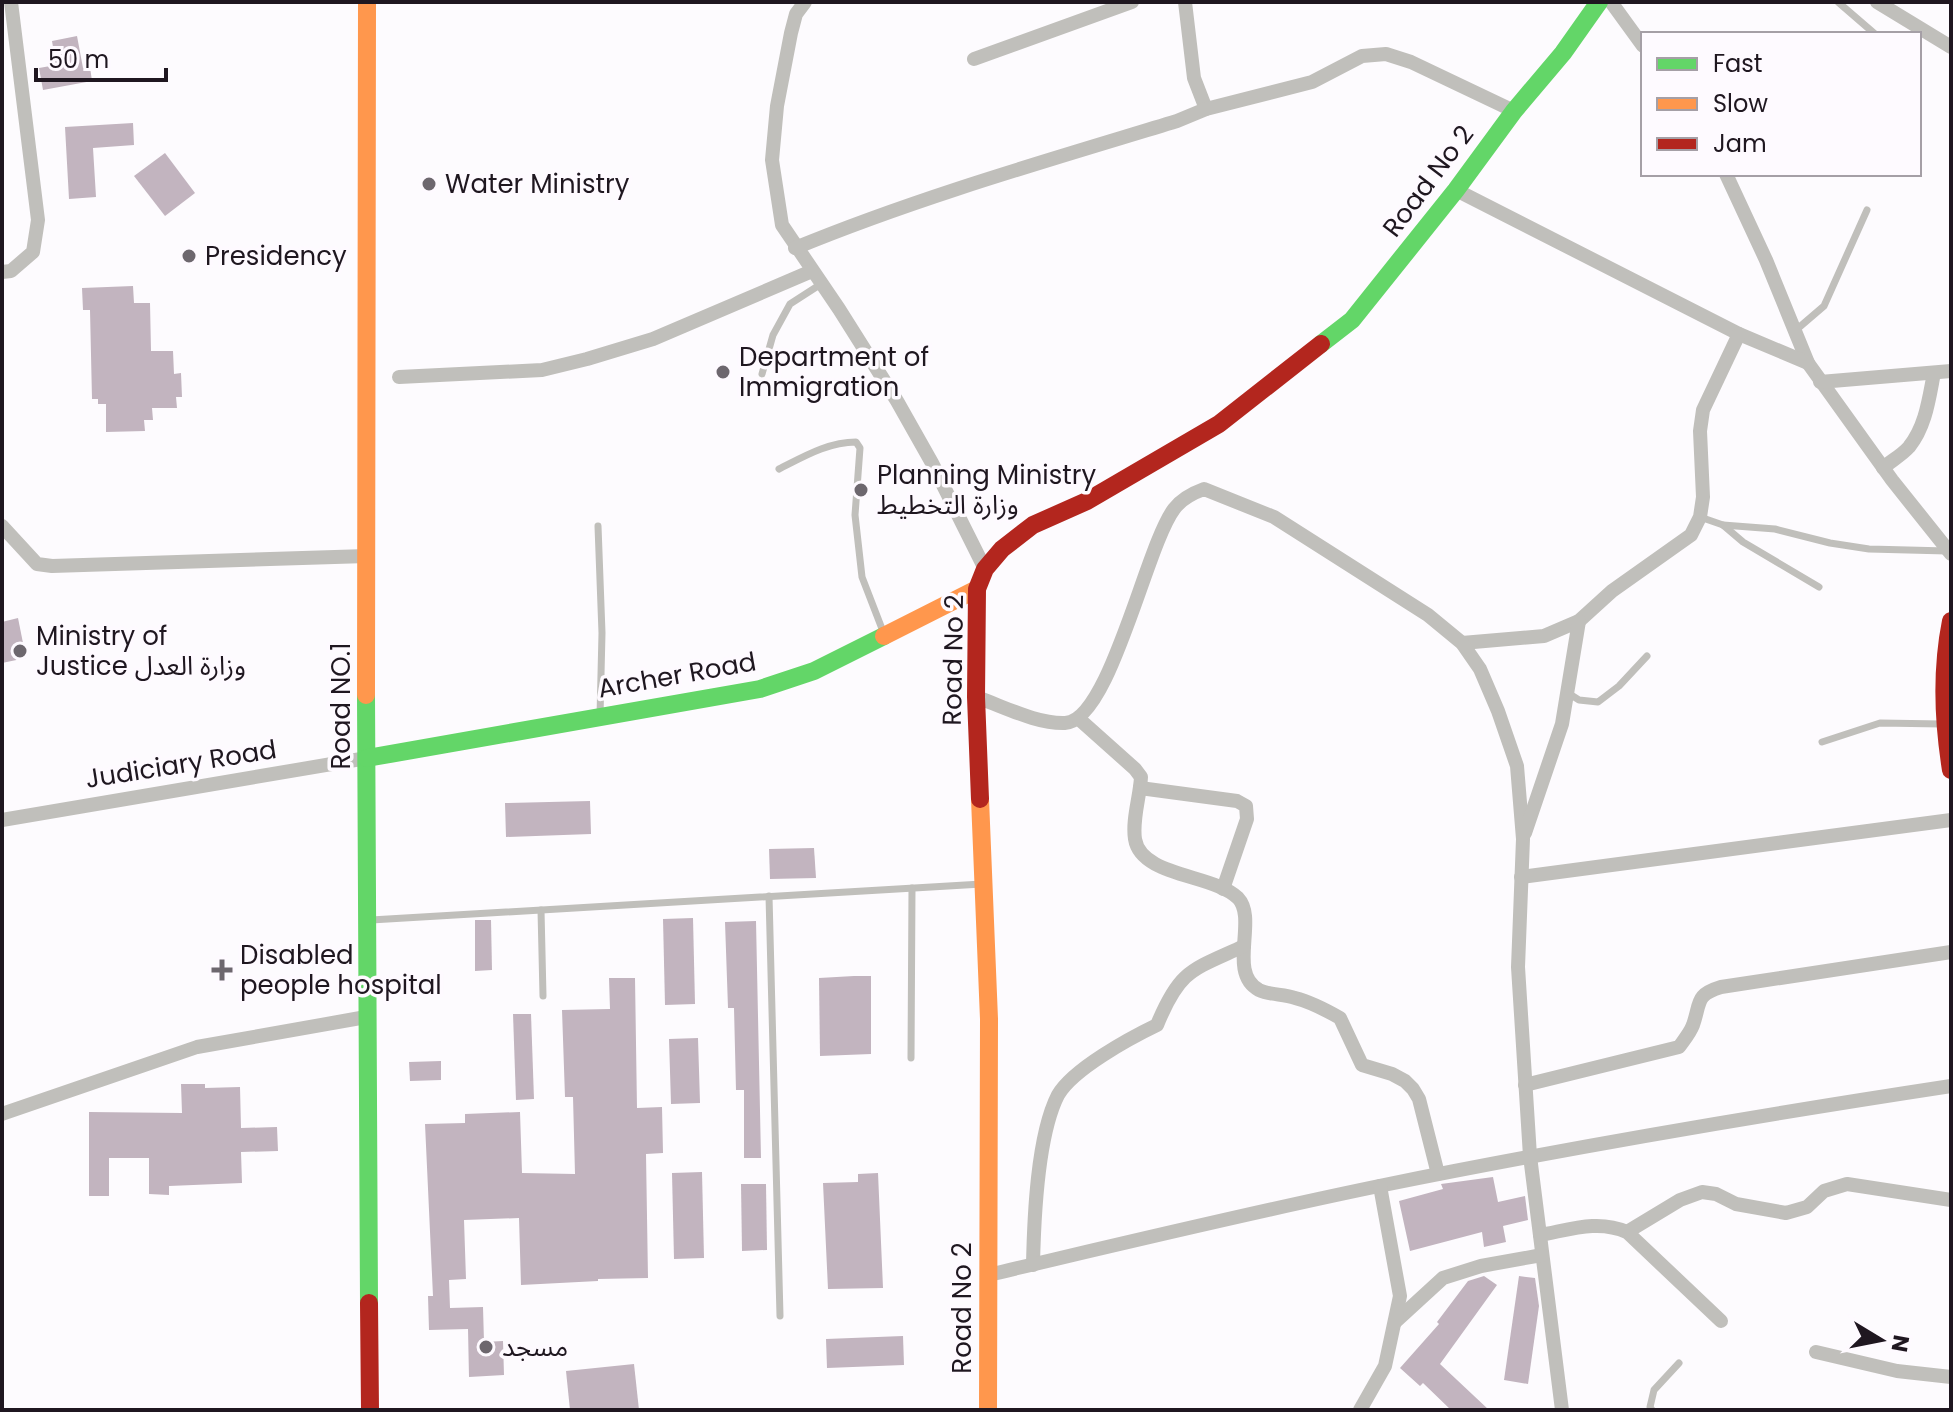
<svg xmlns="http://www.w3.org/2000/svg" width="1953" height="1412" font-family="Poppins,'Noto Sans Arabic',sans-serif">
	<rect width="100%" height="100%" fill="#fdfbfe"/>
	<!-- building -->
	<g fill="#c2b4bf">
		<polygon points="77,36 83,68 90,67 92,81 43,90 39,68 56,65 52,41"/>
		<polygon points="133,123 134,145 93,148 96,197 69,199 65,127"/>
		<polygon points="165,153 195,193 165,216 134,176"/>
		<polygon points="133,286 134,303 150,303 151,351 173,351 174,374 181,373 182,397 176,397 177,408 152,408 153,420 144,420 145,431 106,432 106,404 98,404 98,399 92,399 90,310 83,310 82,288"/>
		<polygon points="18,618 26,658 2,663 2,622"/>
		<polygon points="590,801 591,834 506,837 505,803"/>
		<polygon points="814,848 816,878 770,879 769,849"/>
		<polygon points="693,918 695,1004 665,1005 663,919"/>
		<polygon points="475,920 491,920 492,970 475,971"/>
		<polygon points="756,921 761,1158 744,1158 744,1090 736,1090 734,1008 728,1008 725,922"/>
		<polygon points="854,976 871,976 871,1054 820,1056 819,978"/>
		<polygon points="609,978 635,978 637,1108 662,1107 663,1153 646,1154 648,1278 598,1279 598,1281 521,1285 519,1218 464,1220 466,1279 449,1280 450,1308 483,1307 484,1342 503,1341 504,1375 469,1377 468,1329 429,1330 428,1296 433,1296 425,1124 465,1123 465,1114 520,1112 522,1173 575,1174 573,1097 565,1097 562,1010 610,1009"/>
		<polygon points="513,1014 531,1014 534,1099 516,1100"/>
		<polygon points="698,1038 700,1103 671,1104 669,1039"/>
		<polygon points="441,1061 441,1080 410,1081 409,1062"/>
		<polygon points="181,1084 205,1084 205,1088 240,1087 241,1128 277,1127 278,1151 241,1152 242,1183 169,1186 169,1195 149,1194 149,1158 109,1158 109,1196 89,1196 89,1112 182,1113"/>
		<polygon points="702,1172 704,1258 674,1259 672,1173"/>
		<polygon points="878,1173 883,1288 828,1289 823,1183 858,1182 858,1174"/>
		<polygon points="1493,1177 1498,1202 1525,1196 1528,1220 1503,1226 1506,1242 1484,1247 1482,1232 1410,1251 1399,1201 1443,1189 1441,1184"/>
		<polygon points="741,1184 766,1184 767,1250 742,1251"/>
		<polygon points="1484,1276 1497,1285 1440,1364 1489,1410 1451,1410 1423,1383 1420,1386 1400,1368 1439,1324 1437,1322 1468,1281"/>
		<polygon points="1519,1276 1535,1278 1539,1306 1528,1384 1504,1380"/>
		<polygon points="903,1336 904,1365 827,1368 826,1339"/>
		<polygon points="634,1364 639,1410 570,1410 566,1371"/>
	</g>
	<g fill="none" stroke-linecap="round" stroke-linejoin="round">
		<!-- lane -->
		<g stroke="#c0bfbb" stroke-width="7">
			<polyline points="1838,2 1875,34"/>
			<polyline points="1796,330 1824,306 1867,210"/>
			<polyline points="762,374 773,335 790,304 821,284"/>
			<path d="M 779,469 C 803,457 828,442 856,442 L 860,448 L 855,515 L 862,577 L 884,634"/>
			<polyline points="1700,517 1723,525 1743,542 1819,587"/>
			<polyline points="1723,525 1775,529 1830,543 1869,549 1947,551"/>
			<polyline points="598,526 602,633 600,716"/>
			<polyline points="1568,693 1579,700 1598,702 1619,686 1647,656"/>
			<polyline points="1822,742 1880,723 1942,724"/>
			<polyline points="769,896 780,1316"/>
			<polyline points="541,910 543,996"/>
			<polyline points="371,920 982,884"/>
			<polyline points="911,1058 912,888"/>
			<polyline points="1652,1410 1650,1407 1654,1390 1679,1363"/>
		</g>
		<!-- street -->
		<g stroke="#c0bfbb" stroke-width="14">
			<polyline points="805,2 796,14 791,33 777,106 772,160 782,225 839,309 897,401 932,463 985,569"/>
			<polyline points="1185,2 1194,78 1206,109"/>
			<polyline points="1611,2 1643,46"/>
			<polyline points="1877,2 1951,47"/>
			<polyline points="974,59 1132,2"/>
			<polyline points="1726,174 1766,260 1808,363 1892,480 1951,554"/>
			<polyline points="1456,190 1739,334 1808,363"/>
			<path d="M 795,248 C 919,197 1049,160 1177,121 L 1206,109 L 1312,82 L 1362,56 L 1386,54 L 1411,62 L 1514,111"/>
			<polyline points="2,272 11,271 33,252 38,220 11,2"/>
			<polyline points="399,377 542,370 587,359 653,339 812,271"/>
			<polyline points="1820,382 1951,371"/>
			<path d="M 1883,468 C 1891,461 1902,455 1909,447 C 1926,426 1929,398 1934,373"/>
			<polyline points="2,526 37,564 52,566 367,556"/>
			<polyline points="1462,643 1544,636 1579,621 1612,591 1691,535 1700,517 1703,497 1700,431 1703,410 1739,334"/>
			<path d="M 976,697 C 1003,706 1036,724 1065,723 C 1110,721 1146,546 1174,509 C 1182,498 1193,493 1204,489 L 1274,517 L 1428,615 L 1462,643 L 1480,669 L 1498,711 L 1517,766 L 1523,839 L 1518,967 L 1530,1156 L 1562,1410"/>
			<path d="M 1079,719 L 1135,769 L 1141,777 C 1140,797 1132,819 1135,839 C 1141,877 1214,874 1238,898 C 1258,919 1227,973 1259,990 C 1269,995 1284,994 1295,998 C 1311,1002 1326,1010 1340,1018 L 1362,1065 L 1392,1074 L 1405,1081 L 1413,1089 L 1419,1099 L 1438,1174"/>
			<polyline points="1140,788 1237,801 1246,806 1247,819 1223,889"/>
			<polyline points="2,820 367,758"/>
			<polyline points="1525,833 1562,724 1579,621"/>
			<polyline points="1521,877 1951,820"/>
			<path d="M 1525,1085 L 1679,1047 C 1684,1040 1690,1033 1693,1025 C 1701,1002 1695,995 1721,987 L 1951,952"/>
			<polyline points="2,1114 197,1047 366,1017"/>
			<polyline points="1627,1232 1680,1200 1702,1192 1716,1194 1736,1204 1786,1213 1807,1207 1824,1191 1847,1184 1951,1200"/>
			<path d="M 1540,1235 C 1569,1230 1598,1219 1627,1232 L 1721,1321"/>
			<path d="M 1033,1265 C 1034,1218 1037,1136 1058,1095 C 1073,1069 1130,1038 1157,1025 C 1180,969 1192,970 1244,946"/>
			<path d="M 988,1275 C 1120,1244 1252,1212 1384,1185 C 1572,1147 1761,1115 1951,1086"/>
			<polyline points="1395,1322 1443,1278 1481,1266 1542,1255"/>
			<polyline points="1816,1352 1897,1371 1951,1377"/>
			<polyline points="1360,1410 1385,1366 1400,1296 1380,1186"/>
		</g>
		<!-- fast -->
		<g stroke="#63d668" stroke-width="18">
			<polyline points="1321,344 1352,320 1456,190 1514,111 1563,53 1599,2"/>
			<polyline points="366,695 369,1303"/>
			<polyline points="367,758 760,689 814,671 884,636"/>
		</g>
		<!-- slow -->
		<g stroke="#ff974d" stroke-width="18">
			<polyline points="884,636 977,589"/>
			<polyline points="366,695 367,2"/>
			<polyline points="980,799 989,1019 988,1410"/>
		</g>
		<!-- jam -->
		<g stroke="#b3261e" stroke-width="18">
			<path d="M 1951,621 C 1941,671 1943,720 1951,770"/>
			<polyline points="980,799 976,697 977,589 985,569 1002,549 1033,525 1087,501 1219,424 1321,344"/>
			<polyline points="369,1303 370,1410"/>
		</g>
	</g>
	<!-- markers -->
	<g fill="#6d676e" stroke="#fefaff" stroke-width="3">
		<circle cx="429" cy="184" r="8"/>
		<circle cx="189" cy="256" r="8"/>
		<circle cx="723" cy="372" r="8"/>
		<circle cx="861" cy="490" r="8"/>
		<circle cx="20" cy="651" r="8"/>
		<path d="M218 958h8v8h8v8h-8v8h-8v-8h-8v-8h8z"/>
		<circle cx="486" cy="1347" r="8"/>
	</g>
	<g text-anchor="middle" stroke-width="7" stroke-linejoin="round" paint-order="stroke">
		<!-- street labels -->
		<g font-size="26" fill="#1f1720" stroke="#fefaff">
			<text transform="translate(1428 181) rotate(-53)" y="9">Road No 2</text>
			<text transform="translate(953 660) rotate(-89)" y="9">Road No 2</text>
			<text transform="translate(677 675) rotate(-10)" y="9">Archer Road</text>
			<text transform="translate(341 706) rotate(-90)" y="9">Road NO.1</text>
			<text transform="translate(181 764) rotate(-9)" y="9">Judiciary Road</text>
			<text transform="translate(962 1308) rotate(-90)" y="9">Road No 2</text>
		</g>
		<!-- poi labels -->
		<g font-size="26" fill="#1f1720" stroke="#fefaff" text-anchor="start">
			<text x="445" y="193">Water Ministry</text>
			<text x="205" y="265">Presidency</text>
			<text x="739" y="366">Department of<tspan x="739" dy="30">Immigration</tspan></text>
			<text x="877" y="484">Planning Ministry<tspan x="877" dy="30">وزارة التخطيط</tspan></text>
			<text x="36" y="645">Ministry of<tspan x="36" dy="30">Justice وزارة العدل</tspan></text>
			<text x="240" y="964">Disabled<tspan x="240" dy="30">people hospital</tspan></text>
			<text x="502" y="1356">مسجد</text>
		</g>
	</g>
	<!-- border -->
	<rect width="1953" height="1412" fill="none" stroke="#1f1720" stroke-width="8"/>
	<!-- legend -->
	<rect x="1641" y="32" width="280" height="144" fill="#fefaff" stroke="#a59fa6" stroke-width="2"/>
	<rect x="1657" y="58" width="40" height="12" fill="#63d668" stroke="#a59fa6" stroke-width="2"/>
	<text x="1713" y="72" font-size="24" fill="#1f1720">Fast</text>
	<rect x="1657" y="98" width="40" height="12" fill="#ff974d" stroke="#a59fa6" stroke-width="2"/>
	<text x="1713" y="112" font-size="24" fill="#1f1720">Slow</text>
	<rect x="1657" y="138" width="40" height="12" fill="#b3261e" stroke="#a59fa6" stroke-width="2"/>
	<text x="1713" y="152" font-size="24" fill="#1f1720">Jam</text>
	<!-- north arrow -->
	<g transform="translate(1881 1340) rotate(100)" stroke="#fefaff" stroke-width="6" paint-order="stroke">
	<path d="M0-6L14 30L0 20L-14 30Z" fill="#1f1720"/>
	<text y="-12" font-size="22" font-weight="bold" text-anchor="middle" fill="#1f1720">N</text>
	</g>
	<!-- scale -->
	<path d="M36 68v12h130v-12" fill="none" stroke="#1f1720" stroke-width="4"/>
	<text x="48" y="68" font-size="24" fill="#1f1720" stroke="#fefaff" stroke-width="6" paint-order="stroke">50 m</text>
</svg>
